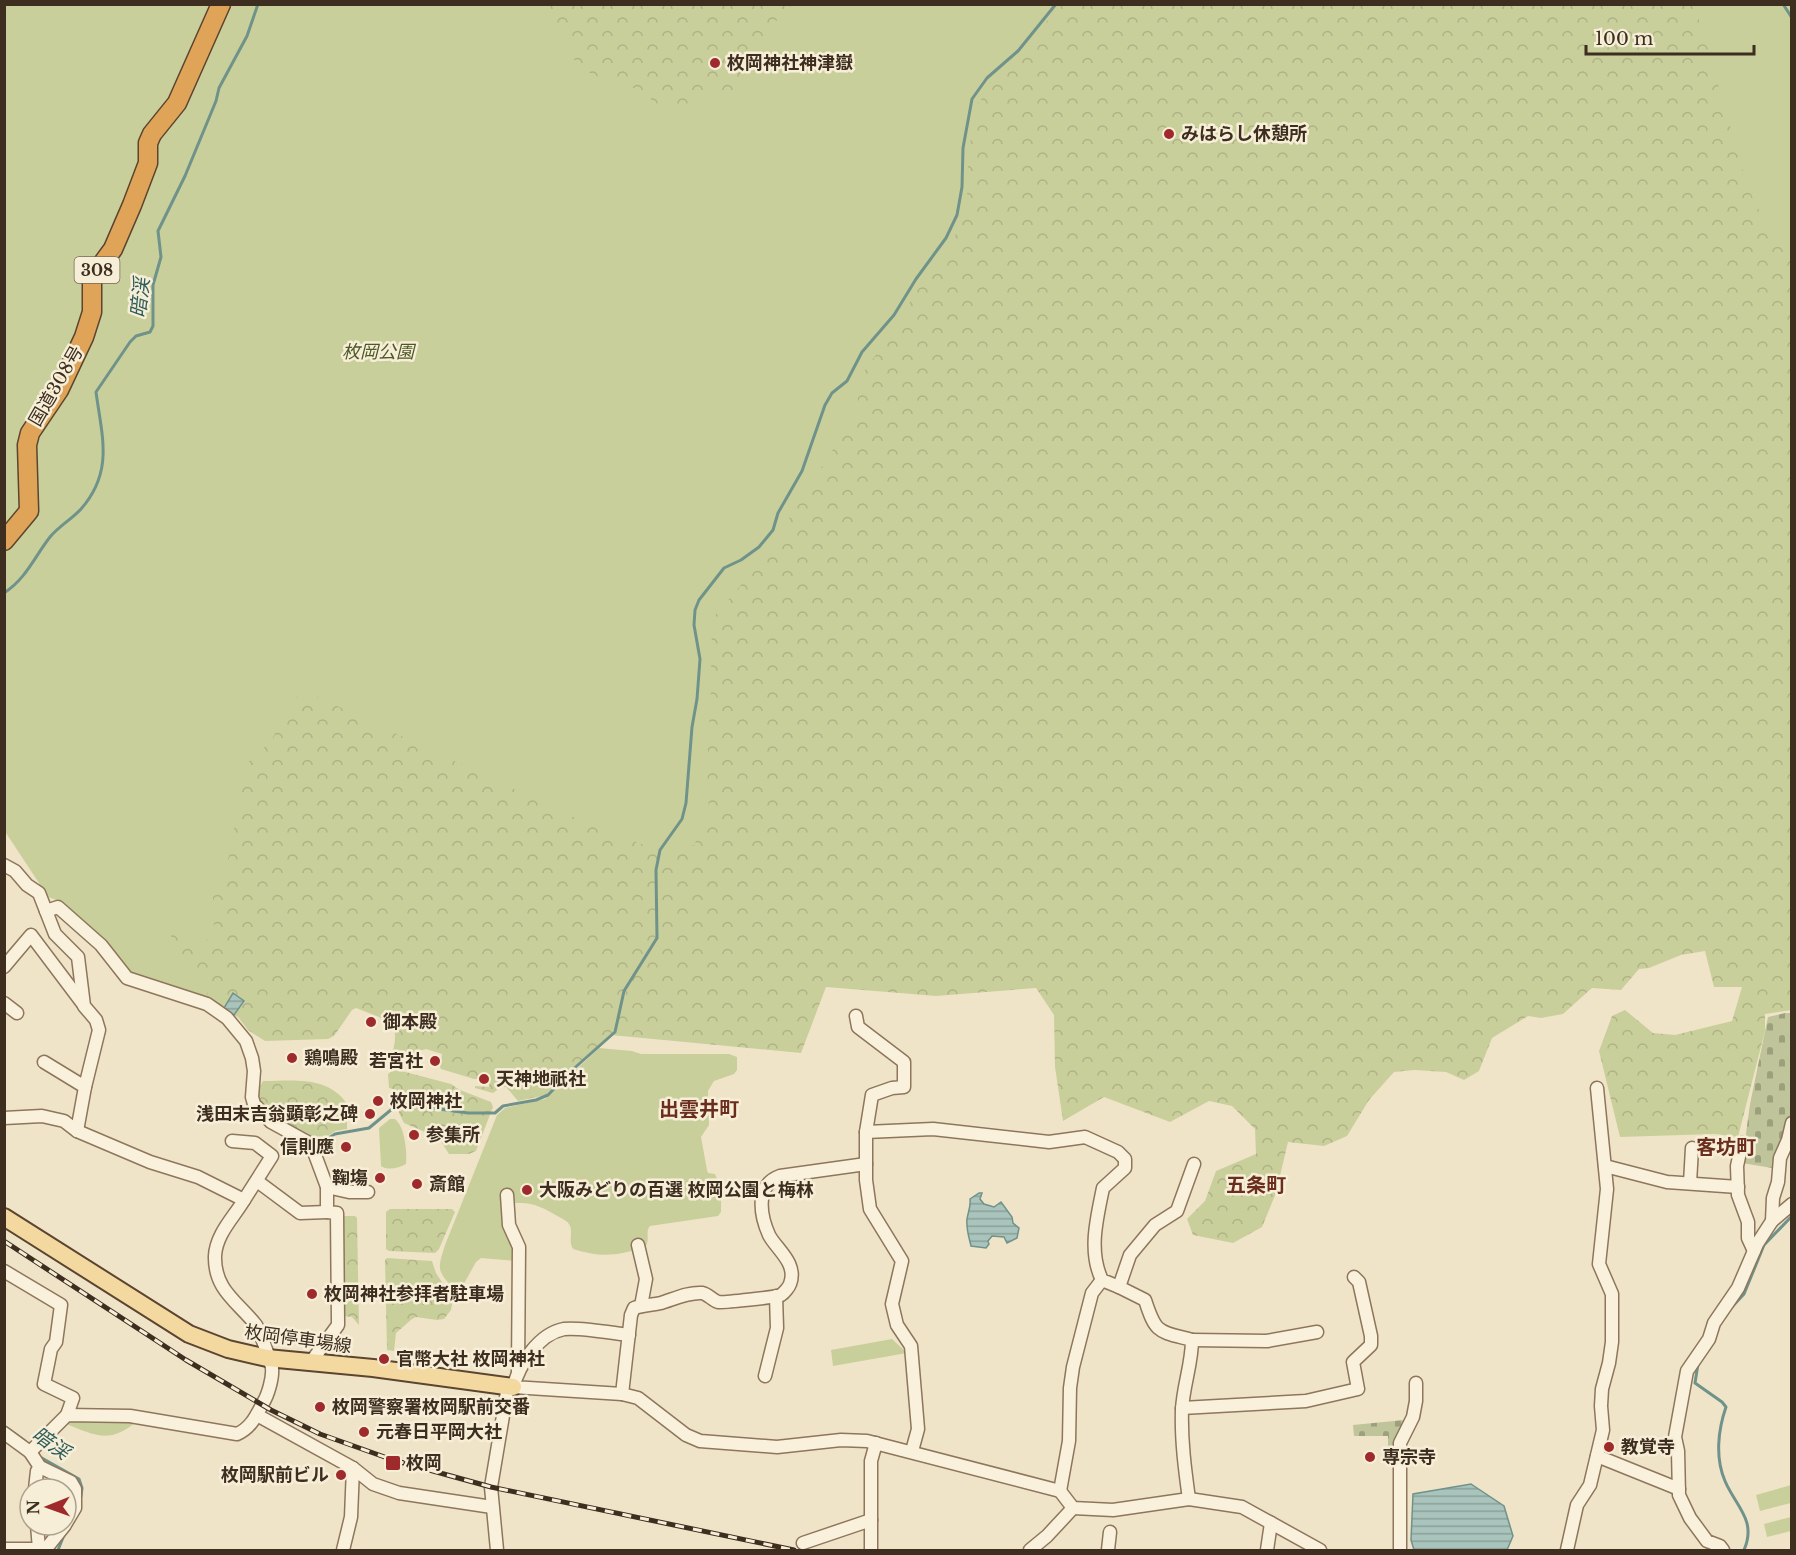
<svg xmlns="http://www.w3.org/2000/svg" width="1796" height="1555" font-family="'Libre Baskerville','Noto Sans JP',serif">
	<defs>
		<pattern id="forest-crowns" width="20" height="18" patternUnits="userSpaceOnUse" patternTransform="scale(1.5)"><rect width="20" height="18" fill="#c9cf9b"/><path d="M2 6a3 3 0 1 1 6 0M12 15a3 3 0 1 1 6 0" fill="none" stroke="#aeb285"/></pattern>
		<pattern id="cemetery-stones" width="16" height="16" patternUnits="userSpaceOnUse" patternTransform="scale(1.5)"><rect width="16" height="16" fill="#bfc49a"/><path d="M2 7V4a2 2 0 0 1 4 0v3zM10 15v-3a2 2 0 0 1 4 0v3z" fill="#9ca07d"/></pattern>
		<pattern id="water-rules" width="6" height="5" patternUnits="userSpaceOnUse" patternTransform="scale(1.5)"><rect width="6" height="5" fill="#a9c4bc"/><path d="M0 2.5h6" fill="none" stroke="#8ba098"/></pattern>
	</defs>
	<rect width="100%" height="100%" fill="#f0e4c8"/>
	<!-- forest -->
	<g fill="url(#forest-crowns)">
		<path d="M 4,5 L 1791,5 L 1792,1010 L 1765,1014 L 1765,1031 L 1738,1137 L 1715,1134 L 1620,1137 L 1599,1051 L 1612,1016 L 1625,1010 L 1653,1033 L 1675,1035 L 1732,1021 L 1742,987 L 1714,987 L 1705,951 L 1681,955 L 1649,968 L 1639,969 L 1621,990 L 1592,988 L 1563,1014 L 1541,1018 L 1528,1016 L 1492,1038 L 1479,1071 L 1464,1080 L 1446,1072 L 1414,1070 L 1394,1072 L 1369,1100 L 1347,1136 L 1324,1146 L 1288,1142 L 1276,1193 L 1262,1227 L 1233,1243 L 1193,1235 L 1187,1219 L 1205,1201 L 1216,1171 L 1256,1154 L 1255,1129 L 1232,1106 L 1209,1101 L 1170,1122 L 1104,1097 L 1063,1121 L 1055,1067 L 1054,1015 L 1036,988 L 936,996 L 826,987 L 801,1053 L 611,1035 L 570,1070 L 546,1095 L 518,1101 L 506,1087 L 501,1087 L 493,1093 L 475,1088 L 475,1086 L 489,1087 L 490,1075 L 480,1075 L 477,1079 L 474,1079 L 441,1069 L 440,1067 L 442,1054 L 426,1049 L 416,1052 L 414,1059 L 411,1059 L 394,1056 L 392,1053 C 396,1042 396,1032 392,1022 L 356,1008 L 352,1010 L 334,1036 L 328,1039 L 265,1041 L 248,1030 L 238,1017 L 131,976 L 62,897 Z"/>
		<polygon points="394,1069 451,1084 460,1090 491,1102 493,1107 476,1151 469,1154 449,1154 439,1138 404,1123 399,1113 400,1095 397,1090 389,1088 388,1074"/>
		<path d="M 263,1081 C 292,1081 328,1075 347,1104 L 347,1129 L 335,1131 L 321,1141 C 307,1139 269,1118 262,1106 C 259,1103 258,1097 256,1093 Z"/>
		<polygon points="390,1209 452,1209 455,1212 439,1249 435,1253 389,1251 386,1249 386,1212"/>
		<polygon points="342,1216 355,1216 357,1218 359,1325 352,1317 342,1316"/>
		<polygon points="387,1258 432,1261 436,1273 453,1299 451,1310 444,1319 437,1320 416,1317 412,1319 396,1333 394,1351 387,1350 385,1260"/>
	</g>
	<!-- cemetery -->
	<g fill="url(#cemetery-stones)">
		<polygon points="1785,1013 1791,1013 1791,1144 1781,1146 1772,1168 1742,1163 1750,1104 1768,1017"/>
		<polygon points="1404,1420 1397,1437 1398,1456 1388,1457 1388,1436 1354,1436 1353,1425"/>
	</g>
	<!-- green -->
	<g fill="#c9cf9b">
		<path d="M 4,5 L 546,5 L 578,67 L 605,80 L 637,89 L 664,109 L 733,93 L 780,15 L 793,5 L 1059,5 L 1018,60 L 999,76 L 977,105 L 968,154 L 968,188 L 963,219 L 951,244 L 915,292 L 900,321 L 861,376 L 856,414 L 792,513 L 776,544 L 712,619 L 711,688 L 707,769 L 709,815 L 694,845 L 680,849 L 654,849 L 582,821 L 305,691 L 289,703 L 272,740 L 243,767 L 240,797 L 229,856 L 224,874 L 213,897 L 214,933 C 209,942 199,944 189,946 L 177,935 L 171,934 L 173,958 L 203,975 L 208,985 L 207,995 L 205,998 L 131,976 L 97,933 L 58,901 L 44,895 L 39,883 L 4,830 Z"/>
		<polygon points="1693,5 1791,5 1791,247 1777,247 1748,188 1702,28"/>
		<path d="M 599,1048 L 632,1051 L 641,1054 L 729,1054 L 737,1057 L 737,1070 L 734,1074 L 714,1081 L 708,1091 L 709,1125 L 701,1137 L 707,1170 L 708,1173 L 715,1174 L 721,1189 L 721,1212 L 718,1216 L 650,1226 C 645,1232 650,1239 646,1246 C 620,1256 600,1258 573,1249 C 568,1241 573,1233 570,1226 C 568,1221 563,1219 559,1217 C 538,1205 529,1200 504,1205 L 516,1248 L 516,1261 L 481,1258 L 476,1262 L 461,1289 L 454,1290 C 437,1269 437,1271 445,1245 L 497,1115 L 505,1108 L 545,1099 Z"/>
		<path d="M 390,1119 L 395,1119 C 405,1127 407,1151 406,1164 C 399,1168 388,1171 381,1166 L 379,1128 Z"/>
		<polygon points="892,1339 907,1353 833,1366 831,1350"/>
		<path d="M 73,1418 L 137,1421 C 110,1445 94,1435 64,1423 Z"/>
		<polygon points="1791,1485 1791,1503 1760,1511 1756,1495"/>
		<polygon points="1791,1517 1791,1531 1767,1537 1764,1524"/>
	</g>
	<!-- water -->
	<g fill="url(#water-rules)" stroke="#6f938a" stroke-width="1.5">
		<polygon points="233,993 244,1001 234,1015 224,1008"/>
		<path d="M 979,1193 L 982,1193 L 980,1199 L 984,1204 L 994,1207 L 1001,1202 L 1012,1217 L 1013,1223 L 1019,1228 L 1017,1238 L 1007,1243 L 1004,1237 L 992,1236 L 988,1241 L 989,1244 L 986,1248 L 971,1246 C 969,1237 966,1229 967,1219 C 968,1212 971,1207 970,1199 Z"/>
		<polygon points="1471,1484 1504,1506 1513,1536 1507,1550 1414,1550 1411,1540 1413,1494"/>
	</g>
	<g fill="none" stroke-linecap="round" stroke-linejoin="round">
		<!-- stream -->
		<g stroke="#6f938a" stroke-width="3">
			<polyline points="1783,4 1792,18"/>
			<path d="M 4,593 C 26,579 35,556 50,537 C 59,526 72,519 81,509 C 114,471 102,437 96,392 L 130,342 L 136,336 L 150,332 L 153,326 L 153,285 L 161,257 L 158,231 L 185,176 L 216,101 L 219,88 L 247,36 L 258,4"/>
			<polyline points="321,1143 335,1134 369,1128 392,1109 403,1104 468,1113 495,1113 503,1106 536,1100 548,1095 570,1072 615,1032 624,991 657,938 656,870 660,850 682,819 686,803 692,727 697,699 700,659 694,625 695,610 699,600 724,568 741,560 759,547 773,530 778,513 802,471 825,405 832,393 847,381 862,352 894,315 916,279 946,238 957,215 962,187 963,148 972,99 987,78 1018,51 1056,4"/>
			<polyline points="1731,1308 1744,1294 1764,1245 1792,1216"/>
			<path d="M 1698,1364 L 1695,1383 L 1722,1402 L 1726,1407 C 1718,1430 1715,1458 1725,1481 C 1736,1507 1757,1520 1744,1550"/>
			<polyline points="4,1426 25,1441"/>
			<polyline points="40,1457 79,1479 82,1488 81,1496"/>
			<polyline points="58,1550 64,1535"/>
		</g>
		<defs>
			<g id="minor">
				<polyline points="4,865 15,871 27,885 39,893 55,934 78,957 84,1006 96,1020 99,1030 85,1087 77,1131"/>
				<polyline points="46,911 58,907 101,945 127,978 207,1004 227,1018 246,1041 252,1058 254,1071 252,1097 254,1104 271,1122 311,1144 327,1187 327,1212 337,1213 338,1321 338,1325 311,1362"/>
				<polyline points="4,967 31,935 83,1004"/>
				<polyline points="4,1003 17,1013"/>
				<polyline points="856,1016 858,1027 904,1062 904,1087 892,1088 872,1095 866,1132 866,1180 870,1209 902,1261 892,1304 897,1325 911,1346 918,1429 912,1451"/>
				<polyline points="44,1062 85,1087"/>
				<path d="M 4,1118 L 42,1116 L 64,1121 L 77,1131 L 150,1162 L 198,1177 L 244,1200 C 234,1217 216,1234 215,1256 C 214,1290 238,1302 256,1325 C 259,1329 271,1362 272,1368 C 273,1378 268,1395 263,1403 C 256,1416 251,1428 237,1434 L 130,1416 L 67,1415 L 30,1452"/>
				<path d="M 866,1132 L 933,1129 L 1049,1142 L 1085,1137 L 1118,1152 L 1125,1159 L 1125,1168 L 1103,1188 C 1097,1218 1088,1251 1102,1280 L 1119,1287"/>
				<polyline points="232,1141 255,1143 272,1156 244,1200"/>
				<polyline points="1742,1143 1737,1166 1738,1195 1748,1222 1748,1238 1754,1251"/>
				<polyline points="1605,1166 1667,1182 1738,1187"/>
				<polyline points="257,1181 300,1213 327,1212"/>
				<polyline points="1690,1183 1692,1148"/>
				<polyline points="327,1187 349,1192 368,1192"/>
				<polyline points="507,1195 509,1225 519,1247 518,1371"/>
				<polyline points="1772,1221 1792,1204"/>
				<polyline points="638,1245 646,1279 641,1306"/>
				<polyline points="4,1271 61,1305 56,1342 51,1349 44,1384 73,1398 67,1415"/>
				<path d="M 629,1335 C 612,1333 580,1327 564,1329 C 538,1334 520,1364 513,1387 L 622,1394 L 638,1398 L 686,1435 L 700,1441 L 777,1447 L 841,1440 L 867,1441 L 1060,1491 L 1073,1508 L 1113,1510 L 1189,1499 L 1242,1507 L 1320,1550"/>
				<polyline points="1192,1340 1267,1341 1317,1332"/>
				<polyline points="765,1376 777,1328 776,1296"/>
				<path d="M 622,1394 L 631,1315 L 634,1308 C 643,1305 652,1305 661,1303 C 674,1299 688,1292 702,1293 C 708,1294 712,1300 718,1302 C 722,1303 777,1297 781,1295 C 784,1293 789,1287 790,1284 C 798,1263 776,1249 769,1235 C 760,1215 755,1185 780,1176 L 866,1164"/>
				<polyline points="1182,1408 1306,1401 1358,1389 1353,1362 1371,1345 1371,1336 1359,1282 1354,1277"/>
				<polyline points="257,1415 353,1468 373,1484 399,1493 492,1507"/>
				<polyline points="4,1433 30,1452 40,1467 71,1482 75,1489 75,1508 66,1523"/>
				<polyline points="1597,1456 1679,1489"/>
				<polyline points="35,1489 37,1471 40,1467"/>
				<polyline points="1060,1491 1069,1441 1070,1388 1073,1367 1092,1293 1102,1280"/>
				<path d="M 1189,1499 C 1185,1470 1181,1440 1182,1410 C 1183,1386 1192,1364 1192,1340 C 1158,1331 1156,1334 1145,1300 L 1119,1287 L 1130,1255 L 1155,1225 L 1177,1211 L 1194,1164"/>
				<polyline points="803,1543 871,1520"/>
				<polyline points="4,1549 39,1549 37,1525"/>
				<polyline points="45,1550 65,1525"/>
				<polyline points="343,1550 351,1517 353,1468"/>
				<polyline points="497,1550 491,1487 508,1386"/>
				<polyline points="871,1550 871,1461 876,1443"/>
				<polyline points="1030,1550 1047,1536 1073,1508"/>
				<polyline points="1108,1550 1110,1532"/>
				<polyline points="1267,1550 1271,1523"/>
				<polyline points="1400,1550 1400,1443 1413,1417 1416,1401 1416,1383"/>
				<polyline points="1567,1550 1577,1505 1590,1485 1603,1430 1601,1406 1602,1389 1609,1363 1612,1342 1612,1294 1599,1264 1607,1189 1597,1088"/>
				<polyline points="1723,1550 1720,1546 1707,1541 1690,1518 1679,1495 1678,1451 1675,1437 1687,1371 1709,1339 1714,1323 1738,1288 1757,1244 1772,1221 1773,1198 1778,1182 1780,1158 1788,1140 1792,1123"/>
			</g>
			<polyline id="major" points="4,1217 189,1334 228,1349 267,1358 373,1368 513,1387"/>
			<polyline id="highway" points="4,541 29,511 27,445 30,433 59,390 84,337 92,312 92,282 94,275 113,249 132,205 148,163 148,143 152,134 177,103 221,4"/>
		</defs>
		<!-- minor casing -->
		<use href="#minor" stroke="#8d765c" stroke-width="15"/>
		<!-- major casing -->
		<use href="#major" stroke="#5b4430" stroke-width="20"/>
		<!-- highway casing -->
		<use href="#highway" stroke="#5b4430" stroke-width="21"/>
		<!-- minor -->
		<use href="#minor" stroke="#faf1dc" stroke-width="12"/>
		<!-- major -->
		<use href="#major" stroke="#f3d9a0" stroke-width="16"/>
		<!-- highway -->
		<use href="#highway" stroke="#e0a458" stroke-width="18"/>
		<defs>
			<polyline id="rail" points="4,1241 186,1360 271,1410 320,1434 393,1460 491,1487 794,1550"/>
		</defs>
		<!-- rail casing -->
		<use href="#rail" stroke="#3d2e20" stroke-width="5"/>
		<!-- rail -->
		<use href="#rail" stroke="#f7eed8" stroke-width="3" stroke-dasharray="9" stroke-linecap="butt"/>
	</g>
	<!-- markers -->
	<g fill="#9e2a2b" stroke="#f7eed8" stroke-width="2">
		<circle cx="715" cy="63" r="6"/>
		<circle cx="1169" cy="134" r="6"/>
		<circle cx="371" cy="1022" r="6"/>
		<circle cx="292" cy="1058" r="6"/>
		<circle cx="435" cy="1061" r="6"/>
		<circle cx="484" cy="1079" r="6"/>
		<circle cx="378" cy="1101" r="6"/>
		<circle cx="370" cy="1114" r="6"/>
		<circle cx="414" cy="1135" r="6"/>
		<circle cx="346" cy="1147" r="6"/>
		<circle cx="380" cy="1178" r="6"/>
		<circle cx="417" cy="1184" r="6"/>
		<circle cx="527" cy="1190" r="6"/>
		<circle cx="312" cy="1294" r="6"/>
		<circle cx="384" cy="1359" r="6"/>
		<circle cx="320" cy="1407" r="6"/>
		<circle cx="364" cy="1432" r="6"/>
		<circle cx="1609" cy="1447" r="6"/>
		<circle cx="1370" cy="1457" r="6"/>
		<rect x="385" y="1455" width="16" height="16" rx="3"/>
		<circle cx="341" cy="1475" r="6"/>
	</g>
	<g text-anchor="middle" stroke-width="5" stroke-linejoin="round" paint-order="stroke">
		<!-- shield labels -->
		<rect fill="#f7eed8" stroke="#756857" stroke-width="1.5" x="74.5" y="257" width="45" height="26" rx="4.5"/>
		<g font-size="16" font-weight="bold" fill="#3d2e20">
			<text x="97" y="276">308</text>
		</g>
		<!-- poi labels -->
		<g font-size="18" font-weight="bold" fill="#3d2e20" stroke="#f7eed8" text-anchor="start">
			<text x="727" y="69">枚岡神社神津嶽</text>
			<text x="1181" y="140">みはらし休憩所</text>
			<text x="383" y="1028">御本殿</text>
			<text x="304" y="1064">鶏鳴殿</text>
			<text x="423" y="1067" text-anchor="end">若宮社</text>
			<text x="496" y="1085">天神地祇社</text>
			<text x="390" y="1107">枚岡神社</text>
			<text x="358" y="1120" text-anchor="end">浅田末吉翁顕彰之碑</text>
			<text x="426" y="1141">参集所</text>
			<text x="334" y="1153" text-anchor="end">信則應</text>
			<text x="368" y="1184" text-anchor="end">鞠塲</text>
			<text x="429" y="1190">斎館</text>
			<text x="539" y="1196">大阪みどりの百選 枚岡公園と梅林</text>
			<text x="324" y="1300">枚岡神社参拝者駐車場</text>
			<text x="396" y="1365">官幣大社 枚岡神社</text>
			<text x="332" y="1413">枚岡警察署枚岡駅前交番</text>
			<text x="376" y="1438">元春日平岡大社</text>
			<text x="1621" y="1453">教覚寺</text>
			<text x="1382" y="1463">専宗寺</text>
			<text x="406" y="1469">枚岡</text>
			<text x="329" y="1481" text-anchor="end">枚岡駅前ビル</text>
		</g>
		<!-- park labels -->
		<g font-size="18" font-style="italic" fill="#4d5a26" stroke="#f7eed8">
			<text x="378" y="358">枚岡公園</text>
		</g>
		<!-- street labels -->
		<g font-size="18" fill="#3d2e20" stroke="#f7eed8">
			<text transform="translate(56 386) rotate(-60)" y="6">国道308号</text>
			<text transform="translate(298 1339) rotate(8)" y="6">枚岡停車場線</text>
		</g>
		<!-- water labels -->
		<g font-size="20" font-style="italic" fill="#2f5d5a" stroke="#f7eed8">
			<text transform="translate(140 298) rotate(-84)" y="7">暗渓</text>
			<text transform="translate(51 1443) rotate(35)" y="7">暗渓</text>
		</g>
		<!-- neighbourhood labels -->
		<g font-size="20" font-weight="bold" fill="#6b2e1e" stroke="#f7eed8">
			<text x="699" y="1116">出雲井町</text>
			<text x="1726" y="1154">客坊町</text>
			<text x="1256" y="1192">五条町</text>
		</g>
	</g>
	<!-- border -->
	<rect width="1796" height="1555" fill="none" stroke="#3d2e20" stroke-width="12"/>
	<!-- north arrow -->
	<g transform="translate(48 1507) rotate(269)"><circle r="28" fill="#f7eed8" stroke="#ada18e" stroke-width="1.5"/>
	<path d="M0-4.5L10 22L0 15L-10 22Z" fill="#9e2a2b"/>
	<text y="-9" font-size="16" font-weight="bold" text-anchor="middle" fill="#3d2e20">N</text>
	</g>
	<!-- scale -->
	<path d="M1586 45v9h168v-9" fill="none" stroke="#3d2e20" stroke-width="3"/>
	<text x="1595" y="45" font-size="18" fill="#3d2e20" stroke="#f7eed8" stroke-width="4.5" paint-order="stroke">100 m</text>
</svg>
